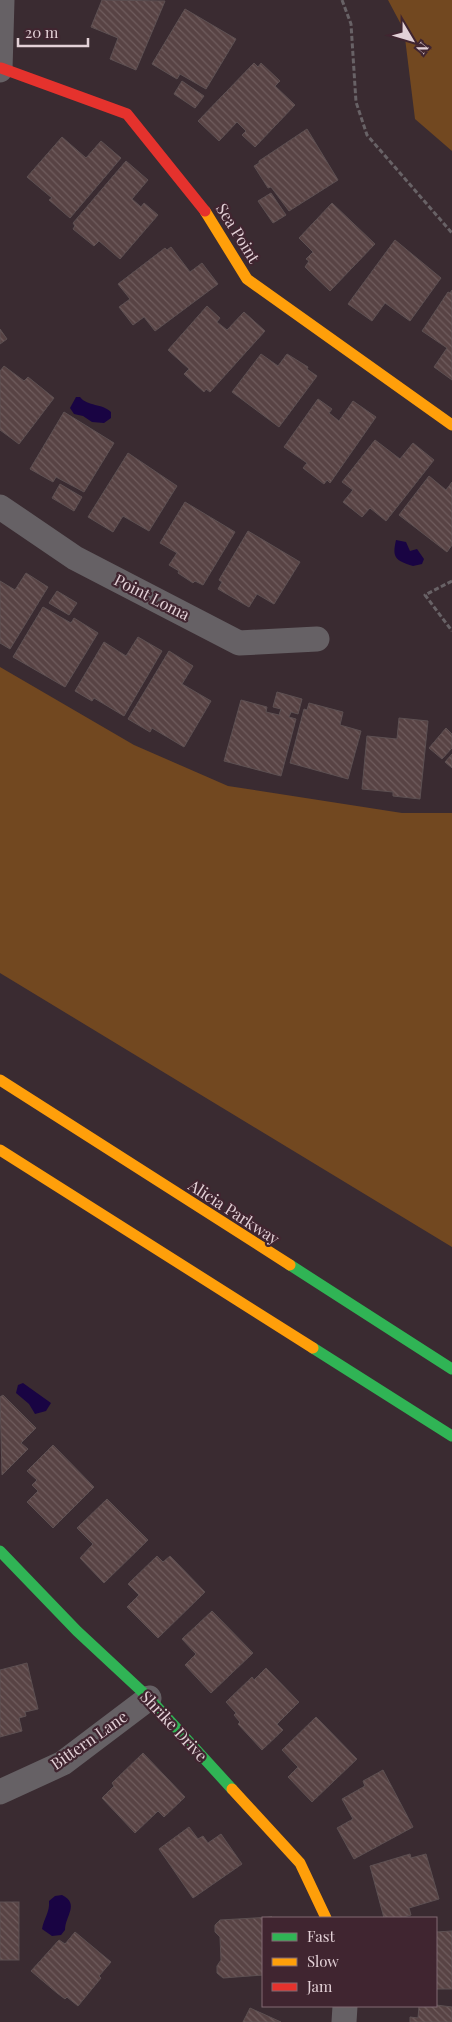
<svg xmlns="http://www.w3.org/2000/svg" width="452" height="2022" font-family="'Playfair Display',serif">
	<defs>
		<pattern id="building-back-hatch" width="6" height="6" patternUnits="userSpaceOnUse" patternTransform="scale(1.25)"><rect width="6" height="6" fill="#584344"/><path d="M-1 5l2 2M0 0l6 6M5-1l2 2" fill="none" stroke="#705d5e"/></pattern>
	</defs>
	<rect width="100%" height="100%" fill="#3a2b31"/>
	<!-- green -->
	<g fill="#724820">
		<polygon points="388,0 452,0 452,151 415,119 404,30"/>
		<polygon points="0,667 134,745 228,786 402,813 452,813 452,1247 0,973"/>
	</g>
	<!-- water -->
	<g fill="#190443">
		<path d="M 76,397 L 80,397 C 88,407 102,403 111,412 L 111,418 L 104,423 L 92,422 L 83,416 L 74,414 L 70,408 Z"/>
		<path d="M 396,540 L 406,542 L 410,551 L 417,549 L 424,559 L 422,564 L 413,566 C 395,560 392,558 396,540 Z"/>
		<polygon points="23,1383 51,1403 46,1411 35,1414 29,1404 16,1393 18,1385"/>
		<path d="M 62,1895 C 80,1904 65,1916 65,1930 L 61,1935 L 52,1936 L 42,1929 C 44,1918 50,1912 49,1901 L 55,1896 Z"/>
	</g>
	<!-- building -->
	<g fill="url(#building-back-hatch)" stroke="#5d5052">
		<polygon points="102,0 165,1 136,70 110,59 118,38 91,27"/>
		<polygon points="185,9 236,39 206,89 180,74 177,79 152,64"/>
		<polygon points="254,63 258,67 261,63 280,81 275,86 295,105 255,147 242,135 246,131 237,122 219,141 198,121"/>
		<polygon points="182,81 204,96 195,108 174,94"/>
		<polygon points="307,129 338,180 289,211 271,187 268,188 254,166 259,163 259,161"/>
		<polygon points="62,137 86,158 101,141 121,158 70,218 49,200 52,198 27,177"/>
		<polygon points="126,161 148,180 132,199 141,207 144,203 158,215 120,259 99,241 94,246 73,229 75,226 73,223"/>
		<polygon points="271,193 286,215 273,223 258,201"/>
		<polygon points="332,203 375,244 330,291 305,267 309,261 306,259 313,252 299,238"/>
		<polygon points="395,240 441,278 410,321 385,303 372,321 348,304"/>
		<polygon points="171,247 190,272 202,263 218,284 155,331 144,317 133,325 119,307 130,299 118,284 165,248 167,250"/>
		<polygon points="452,290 452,380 434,367 447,348 422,331 448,292 450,293"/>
		<polygon points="207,306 220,318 217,322 227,330 244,312 265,331 210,392 206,389 204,392 184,374 189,369 168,350"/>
		<polygon points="0,329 7,339 0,344"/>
		<polygon points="261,354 278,366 287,354 308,367 307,369 317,376 279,427 232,392"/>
		<polygon points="4,366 24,381 28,377 54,398 19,444 0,430 0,371"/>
		<polygon points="318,399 332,409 329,413 339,421 353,401 376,417 330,483 327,480 324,484 303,468 307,463 284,447"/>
		<polygon points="64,412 114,443 84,492 56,477 53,482 30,469"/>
		<polygon points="375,440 400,459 413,443 434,460 386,521 370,508 362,517 343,502 353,490 342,482"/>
		<polygon points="128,453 177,486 149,531 123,516 113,532 88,517"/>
		<polygon points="429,476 446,490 452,482 452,545 447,552 399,515"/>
		<polygon points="60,484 82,497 74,511 52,498"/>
		<polygon points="185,502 235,532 203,585 195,581 193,583 178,573 179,571 169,565 177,553 160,543"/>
		<polygon points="248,531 300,562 274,604 257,594 249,607 218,589 222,582 219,580"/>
		<polygon points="26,573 48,587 10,649 0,643 0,581 15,590"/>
		<polygon points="57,591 77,603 69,615 49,603"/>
		<polygon points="43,607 71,623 74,618 98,633 65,687 13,657"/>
		<polygon points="138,637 162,651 124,716 94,698 92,701 75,691 104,642 126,656"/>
		<polygon points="169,651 193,666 182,684 211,701 184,747 152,728 150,732 128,719"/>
		<polygon points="277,692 302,699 298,714 291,712 289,717 296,719 281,776 224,761 241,700 267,707 266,712 279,715 281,709 273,707"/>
		<polygon points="309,703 343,712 340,725 361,731 348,779 290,763 304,709 307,710"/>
		<polygon points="399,718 428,721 420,799 393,796 393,792 362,789 367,736 397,739"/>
		<polygon points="446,728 452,734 452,748 442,759 429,748"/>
		<polygon points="452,754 452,768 445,762"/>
		<polygon points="3,1395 36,1428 21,1443 28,1449 2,1475 0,1397"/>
		<polygon points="53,1445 94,1487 53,1528 27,1502 38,1491 32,1485 37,1480 27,1471"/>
		<polygon points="107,1499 148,1540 104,1583 80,1558 93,1544 77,1528"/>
		<polygon points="157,1556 163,1562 170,1556 205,1592 158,1638 127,1607 139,1595 128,1584"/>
		<polygon points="212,1611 253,1653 211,1693 185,1665 196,1654 182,1639"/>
		<polygon points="27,1663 38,1709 25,1712 26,1716 19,1718 22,1731 0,1737 0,1670"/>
		<polygon points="266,1668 299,1702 277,1724 283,1730 262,1750 238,1724 240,1722 234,1715 236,1713 226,1702 252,1677 254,1680"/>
		<polygon points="316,1717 357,1759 312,1802 288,1777 298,1767 282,1750"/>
		<polygon points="143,1753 185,1797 164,1817 158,1811 135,1833 102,1798 114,1786 112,1783"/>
		<polygon points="383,1770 413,1827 354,1859 337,1828 353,1819 342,1799 365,1786 363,1781"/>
		<polygon points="189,1827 198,1839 203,1836 208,1843 221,1834 242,1864 193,1898 159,1849"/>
		<polygon points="410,1854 411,1858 426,1854 439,1899 409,1908 411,1915 399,1918 384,1918 370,1866"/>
		<rect x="0" y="1902" width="19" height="58"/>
		<polygon points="272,1917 263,1918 263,1975 223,1978 217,1973 217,1966 221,1960 220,1937 215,1932 215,1925 220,1920"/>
		<polygon points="452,1931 452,1989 436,1989 436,1932"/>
		<polygon points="75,1932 111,1962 99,1976 101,1978 78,2006 67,1997 65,1999 57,1993 31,1971 59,1940 65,1944"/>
		<polygon points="436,2005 452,2007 452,2022 410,2022 410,2017 418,2018 419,2006"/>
		<polygon points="250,2008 281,2022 243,2022"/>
	</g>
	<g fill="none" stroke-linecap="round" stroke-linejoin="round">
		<!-- path -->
		<g stroke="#686266" stroke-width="3" stroke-dasharray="5 2.5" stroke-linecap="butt">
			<polyline points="342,0 351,24 356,102 367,135 452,233"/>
			<polyline points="452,581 425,595 452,631"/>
		</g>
		<!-- street -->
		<g stroke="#666165" stroke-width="25">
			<polyline points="0,70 2,0"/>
			<polyline points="0,507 75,558 239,643 317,639"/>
			<polyline points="0,1792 63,1763 149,1698"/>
			<polyline points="344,2022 345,2006"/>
		</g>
		<!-- fast -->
		<g stroke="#30b455" stroke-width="11">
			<polyline points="290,1265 452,1369"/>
			<polyline points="313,1348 452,1436"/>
			<polyline points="0,1551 77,1631 149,1698 232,1789"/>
		</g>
		<!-- slow -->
		<g stroke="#ff9f0a" stroke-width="11">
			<polyline points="205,211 247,279 452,425"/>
			<polyline points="0,1080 290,1265"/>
			<polyline points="0,1150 313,1348"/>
			<polyline points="232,1789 300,1863 326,1918"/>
		</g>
		<!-- jam -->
		<polyline stroke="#e5322d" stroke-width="11" points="1,68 127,114 205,211"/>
	</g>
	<g text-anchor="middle" stroke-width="4.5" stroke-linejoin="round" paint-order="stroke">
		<!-- street labels -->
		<g font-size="16" fill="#e3d1d7" stroke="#402530">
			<text transform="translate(238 233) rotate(58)" y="6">Sea Point</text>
			<text transform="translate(152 597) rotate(27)" y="6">Point Loma</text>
			<text transform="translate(234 1212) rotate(33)" y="6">Alicia Parkway</text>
			<text transform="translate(174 1726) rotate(47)" y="6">Shrike Drive</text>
			<text transform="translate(89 1740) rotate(-35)" y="6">Bittern Lane</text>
		</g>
	</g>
	<!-- legend -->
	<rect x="262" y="1917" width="175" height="90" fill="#402530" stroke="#816a73"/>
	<rect x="272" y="1933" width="25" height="8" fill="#30b455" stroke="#816a73"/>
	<text x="307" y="1942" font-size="15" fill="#e3d1d7">Fast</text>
	<rect x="272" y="1958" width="25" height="8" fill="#ff9f0a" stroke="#816a73"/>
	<text x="307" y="1967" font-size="15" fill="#e3d1d7">Slow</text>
	<rect x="272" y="1983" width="25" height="8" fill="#e5322d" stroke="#816a73"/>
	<text x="307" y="1992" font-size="15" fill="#e3d1d7">Jam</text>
	<!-- north arrow -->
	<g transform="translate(412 40) rotate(128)" stroke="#402530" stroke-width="4" paint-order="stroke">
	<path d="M0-4L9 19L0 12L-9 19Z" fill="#e3d1d7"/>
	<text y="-8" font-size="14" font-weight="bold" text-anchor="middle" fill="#e3d1d7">N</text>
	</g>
	<!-- scale -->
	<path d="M18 38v8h70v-8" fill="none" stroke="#e3d1d7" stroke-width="2.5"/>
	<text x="25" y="38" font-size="15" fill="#e3d1d7" stroke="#402530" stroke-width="4" paint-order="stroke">20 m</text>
</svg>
